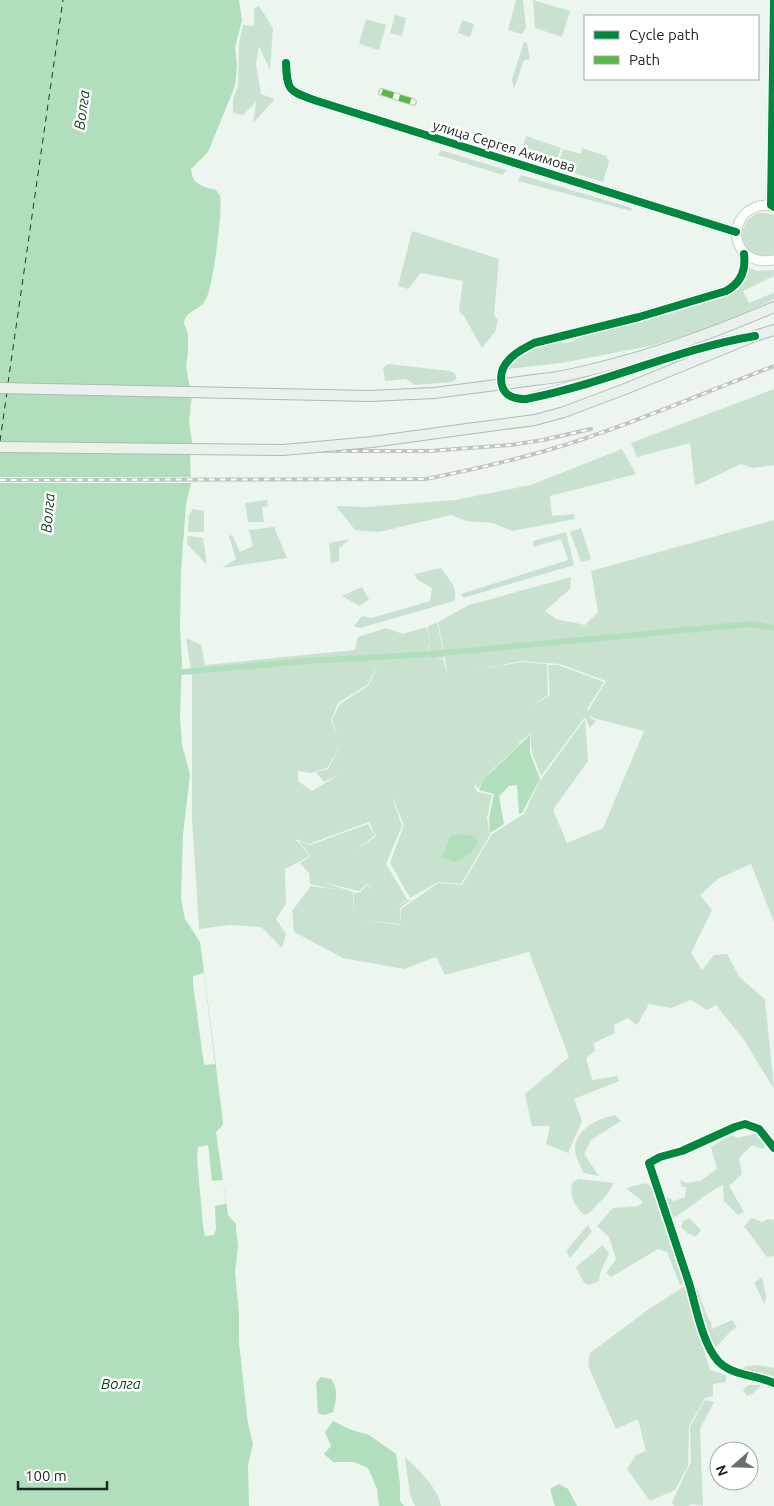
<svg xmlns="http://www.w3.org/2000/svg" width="774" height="1506" font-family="Ubuntu,sans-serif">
	<rect width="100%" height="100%" fill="#ecf5ee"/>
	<!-- green -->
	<g fill="#c9e2d0" fill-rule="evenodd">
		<polygon points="516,0 523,0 526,28 522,34 508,30"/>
		<polygon points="533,0 570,11 562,37 535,28"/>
		<polygon points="259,6 273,28 270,70 259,46 256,64 261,94 275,99 253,123 256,102 243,115 233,113 233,99 238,86 239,43 243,25 254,26 254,8"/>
		<polygon points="395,15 406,18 402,36 390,33"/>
		<polygon points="366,19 386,25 379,50 359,44"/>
		<polygon points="462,20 474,24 470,37 458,33"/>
		<polygon points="524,42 527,43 530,59 524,60 514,89 512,79"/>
		<polygon points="526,136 561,148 555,167 520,156"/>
		<polygon points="582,148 606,156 609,162 603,182 557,168 563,149 581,154"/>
		<polygon points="441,150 506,170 503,175 438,155"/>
		<polygon points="521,175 632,208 631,211 518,181"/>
		<path d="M 758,213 L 765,213 L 774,215 L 774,254 C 744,264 729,227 758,213 Z"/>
		<polygon points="412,231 499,259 494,315 498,320 495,332 482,348 464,316 459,311 463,281 421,273 408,289 398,286"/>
		<path d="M 749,268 L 758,271 L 774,270 L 774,276 L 743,291 L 749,303 L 773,293 L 774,293 L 774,299 L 722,324 L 651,346 L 561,363 L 508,369 C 513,357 541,342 554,342 C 558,342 562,343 565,343 C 572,343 578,338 583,335 L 683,309 L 729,295 L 741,287 L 746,279 Z"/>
		<polygon points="388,364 450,371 455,374 457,379 452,382 415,385 406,379 385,381 383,368"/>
		<polygon points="774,389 774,465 753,468 741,464 695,486 690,443 637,457 631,443"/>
		<polygon points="622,449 636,474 550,496 552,516 574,514 575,519 512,531 493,523 467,521 451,515 379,532 355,530 336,506 367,507 455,500 531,485"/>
		<polygon points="267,500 268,506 262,507 264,522 248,522 245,503"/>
		<polygon points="193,509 204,511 204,532 188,532 189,515"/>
		<path d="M 774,520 L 774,922 L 751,864 L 718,879 L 700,895 L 712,910 L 691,953 L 702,970 L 714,955 L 727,954 L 740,978 L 765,999 L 774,1089 L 744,1040 L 716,1005 L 707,1010 L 691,1000 L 671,1008 L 649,1004 L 637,1025 L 628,1018 L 614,1025 L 615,1033 L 594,1043 L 595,1051 L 586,1058 L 592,1080 L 617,1076 L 619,1081 L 574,1099 L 582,1121 L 568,1153 L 546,1144 L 550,1126 L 532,1126 L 525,1094 L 569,1057 L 529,952 L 445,975 L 436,957 L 404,969 L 343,958 L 294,932 L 292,911 L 311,886 L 338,890 L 310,884 L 309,873 L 300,863 L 311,856 L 298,841 L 310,845 L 368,824 L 375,835 L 354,852 L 376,836 L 369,822 L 309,844 L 295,839 L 310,856 L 285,869 L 286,904 L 276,919 L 286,934 L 282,948 L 261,927 L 230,925 L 199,929 L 192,818 L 192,677 L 186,638 L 201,645 L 205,665 L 355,650 L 358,637 L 386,628 L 403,634 L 426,627 L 430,639 L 426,653 C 431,643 430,638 427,627 L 437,622 L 443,651 L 425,653 L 420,669 L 424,656 L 444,654 L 444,658 L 435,659 L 443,659 L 448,675 L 438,622 L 469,605 L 571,577 L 570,589 L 545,611 L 556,619 L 585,625 L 598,612 L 591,571 ZM 522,661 L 560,664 L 606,681 L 588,711 L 587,709 L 604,682 L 558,665 L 548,665 L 550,695 L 529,708 L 548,695 L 547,664 L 522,662 L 476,670 ZM 379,663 L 368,686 L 340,704 L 332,720 L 338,738 L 331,720 L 338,703 L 367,685 ZM 590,714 L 593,718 L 644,731 L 603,828 L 567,843 L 553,810 L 588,761 L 585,719 L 539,782 L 524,814 L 492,834 L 462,885 L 438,883 L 401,909 L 400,925 L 361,920 L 400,924 L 400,908 L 411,900 L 407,900 L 396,908 L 407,899 L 386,864 L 402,826 L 391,794 L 404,825 L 390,863 L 410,898 L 438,882 L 461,884 L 490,835 L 487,818 L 492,795 L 477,792 L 473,781 L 478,789 C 487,772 505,759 519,745 L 519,743 L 530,734 L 532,753 L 541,776 L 585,717 L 590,728 L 596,721 L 591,718 ZM 341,744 L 328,769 L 316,772 L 324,782 L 340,774 L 312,791 L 298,781 L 298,771 L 310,773 L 327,768 ZM 322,882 L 359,891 L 367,884 L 377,892 L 367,885 L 360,892 L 354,893 L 354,915 L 353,892 Z"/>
		<polygon points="274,527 287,558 222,568 236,559 229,536 232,535 240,552 253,546 249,530"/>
		<polygon points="581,528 591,559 581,562 570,532"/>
		<polygon points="566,532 574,565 463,598 461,594 568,560 561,539 533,547 533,541"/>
		<polygon points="188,536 203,538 207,565 187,544"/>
		<polygon points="350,539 339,548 339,561 331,563 329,543"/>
		<path d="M 441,568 C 448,578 459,589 454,601 L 360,628 L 354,626 L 362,616 L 372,618 L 430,601 L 432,588 L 418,580 L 414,574 Z"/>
		<polygon points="362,587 369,599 360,606 342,596"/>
		<path d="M 615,1115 L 621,1121 L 591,1140 L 584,1154 L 599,1176 L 584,1173 C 580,1165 574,1155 575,1146 C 579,1127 599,1118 615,1115 Z"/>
		<path d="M 757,1133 L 766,1143 L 763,1149 L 752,1145 L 739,1158 L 742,1174 L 729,1186 L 744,1212 L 738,1215 L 724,1201 L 723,1185 C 704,1193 690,1210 671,1219 L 663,1198 L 667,1197 L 674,1201 L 685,1197 L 686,1187 L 682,1187 L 680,1179 L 685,1183 L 700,1181 L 717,1169 L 711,1147 L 731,1135 L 738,1138 Z"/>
		<path d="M 578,1179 L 614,1183 L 606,1196 L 588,1214 L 583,1214 C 573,1203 570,1198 572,1183 Z"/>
		<polygon points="646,1183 652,1187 686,1281 680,1285 667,1252 658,1249 611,1277 606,1273 616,1259 609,1237 597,1226 613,1208 638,1206 643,1202 626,1188"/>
		<polygon points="689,1218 701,1230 696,1237 687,1233 681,1227 683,1221"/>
		<polygon points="752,1218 762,1222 768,1219 772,1220 774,1219 774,1256 767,1257 744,1226"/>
		<polygon points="588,1225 592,1232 570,1258 566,1251"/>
		<path d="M 602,1245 L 609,1253 C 605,1265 600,1268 599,1281 L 589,1285 L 584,1283 L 576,1267 C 585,1258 593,1255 602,1245 Z"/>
		<polygon points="762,1277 766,1296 765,1305 754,1283"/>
		<polygon points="685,1286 710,1370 726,1375 726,1382 713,1384 713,1396 705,1398 689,1426 688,1466 675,1490 650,1501 627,1469 636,1455 646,1451 638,1419 616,1429 588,1366 590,1353 649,1309"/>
		<polygon points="697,1288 707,1316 711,1322 712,1329 732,1320 737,1327 732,1330 716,1347 708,1344 691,1289"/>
		<polygon points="758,1365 774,1368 774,1379 739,1370 747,1366"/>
		<polygon points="748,1385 761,1385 753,1394 747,1396 743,1390"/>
		<polygon points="705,1400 714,1402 700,1429 703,1506 692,1504 688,1506 674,1506 672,1502 691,1462 690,1427"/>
		<path d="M 405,1457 C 419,1470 438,1488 441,1506 L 415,1506 L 410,1495 Z"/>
	</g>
	<!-- water -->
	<g fill="#b1dfbe">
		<path d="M 0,0 L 239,0 L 242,20 L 235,48 L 237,66 L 235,86 L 208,152 L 191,169 C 192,184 202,187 216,190 C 218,193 219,193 220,196 C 223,209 213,287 206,299 C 201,311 186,309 184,323 L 188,334 L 188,351 L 186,366 L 188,378 L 192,395 L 189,421 L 192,443 L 190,457 L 191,483 L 186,505 L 181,572 L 180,628 L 182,660 L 180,717 L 182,745 L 190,774 L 183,835 L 181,899 L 185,919 L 200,942 L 201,948 L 223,1122 L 222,1126 L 216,1132 L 217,1140 L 228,1215 L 236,1224 L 236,1228 L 238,1246 L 235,1272 L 239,1314 L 239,1342 L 248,1424 L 253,1444 L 248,1465 L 249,1506 L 0,1506 Z"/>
		<polygon points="530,735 530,753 540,779 522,813 519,814 517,785 509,786 499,796 504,824 490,833 489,818 494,794 479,790 483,780"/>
		<polygon points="459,834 473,836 479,842 472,852 456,862 442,858 450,837"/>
		<path d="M 321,1377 L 331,1379 C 339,1390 336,1399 333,1412 L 325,1415 L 320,1414 L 318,1412 L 316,1383 Z"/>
		<polygon points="333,1421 349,1429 369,1435 396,1454 400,1484 400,1501 404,1506 379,1506 377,1489 368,1468 354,1462 333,1462 324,1454 331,1446 325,1432"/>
		<polygon points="559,1484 568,1489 577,1506 555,1506 550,1489"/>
	</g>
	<!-- pier -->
	<g fill="#ecf5ee">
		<rect x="0" y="477" width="193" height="6"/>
		<polygon points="204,973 215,1064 204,1065 193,984 193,976"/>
		<polygon points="208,1145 212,1181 223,1180 226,1204 215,1206 216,1229 214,1235 205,1236 203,1226 197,1158 198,1147"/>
	</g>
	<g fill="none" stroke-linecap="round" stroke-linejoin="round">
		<!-- canal -->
		<polyline stroke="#b1dfbe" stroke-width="6" points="182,672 307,661 432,654 750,624 774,628"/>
		<!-- ferry -->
		<g stroke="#124024" stroke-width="1" stroke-dasharray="6 5" stroke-linecap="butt">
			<polyline points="8,383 63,0"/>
			<polyline points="0,441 7,392"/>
		</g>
		<defs>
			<polyline id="pedestrian" points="382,92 413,102"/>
			<path id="minor" d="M 774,1148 L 759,1129 L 745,1124 L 735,1127 L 682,1151 L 660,1157 L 649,1163 C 662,1203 676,1243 689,1283 C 696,1306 702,1343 718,1361 C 732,1376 756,1375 774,1383"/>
			<g id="tertiary">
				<path d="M 286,63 C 287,93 290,91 317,101 L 736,232"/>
				<polyline points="771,205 774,0"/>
				<path d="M 774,207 C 769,204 764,205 759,206 C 723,216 732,268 774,260"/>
				<path d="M 744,338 L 727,341 L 653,363 L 526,399 C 520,399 512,398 507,394 C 498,385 500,369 508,361 C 515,352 525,348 534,343 L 639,317 L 726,291 C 741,283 746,270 744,254"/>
			</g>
			<g id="primary">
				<path d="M 512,383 C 530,380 550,379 568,375 C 639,360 707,336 774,307"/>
				<polyline points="452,431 535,420 564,412 625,389 755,336 774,330"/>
			</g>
		</defs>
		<!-- pedestrian casing -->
		<use href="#pedestrian" stroke="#c7cec9" stroke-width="8"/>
		<!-- minor casing -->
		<use href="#minor" stroke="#c7cec9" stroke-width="9"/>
		<!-- tertiary casing -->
		<use href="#tertiary" stroke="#c7cec9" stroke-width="11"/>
		<!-- primary casing -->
		<use href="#primary" stroke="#adbbb1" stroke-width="12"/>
		<!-- pedestrian -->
		<use href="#pedestrian" stroke="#fcfefc" stroke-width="5"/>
		<!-- minor -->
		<use href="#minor" stroke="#fcfefc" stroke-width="7"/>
		<!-- tertiary -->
		<use href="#tertiary" stroke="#fcfefc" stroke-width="9"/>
		<!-- primary -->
		<use href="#primary" stroke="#eaf1ec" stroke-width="10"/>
		<defs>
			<g id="rail">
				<polyline points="0,447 352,451 429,451 511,445 543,440 591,429"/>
				<path d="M 0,480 L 426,479 C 466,471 506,462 545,451 C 623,428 698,395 774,366"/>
			</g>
		</defs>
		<!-- rail casing -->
		<use href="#rail" stroke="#c1c4c2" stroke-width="4"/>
		<!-- rail -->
		<use href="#rail" stroke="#fff" stroke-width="2" stroke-dasharray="5.5" stroke-linecap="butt"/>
		<defs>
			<g id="primary-bridge">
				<polyline points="0,388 370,396 434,393 512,383"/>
				<polyline points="0,447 283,450 372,442 452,431"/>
			</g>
		</defs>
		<!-- primary-bridge casing -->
		<use href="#primary-bridge" stroke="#adbbb1" stroke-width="12" stroke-linecap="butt"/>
		<!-- primary-bridge -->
		<use href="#primary-bridge" stroke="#eaf1ec" stroke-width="10"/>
		<!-- quiet -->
		<polyline stroke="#58b947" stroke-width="6" stroke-dasharray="12 6" stroke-linecap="butt" points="382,92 413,102"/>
		<defs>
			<g id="cycleway">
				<polyline points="774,0 771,205 774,207"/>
				<path d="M 286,63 C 287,93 290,91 317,101 L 736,232"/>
				<path d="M 744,254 C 746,270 741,283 726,291 L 639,317 L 534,343 C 525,348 515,352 508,361 C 500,369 498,385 507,394 C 512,398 520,399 526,399 C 604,384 677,349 755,336"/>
				<path d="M 774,1148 L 759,1129 L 745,1124 L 735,1127 L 682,1151 L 660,1157 L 649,1163 C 662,1203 676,1243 689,1283 C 696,1306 702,1343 718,1361 C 732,1376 756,1375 774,1383"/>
			</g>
		</defs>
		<!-- cycleway casing -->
		<use href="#cycleway" stroke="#fff" stroke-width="11"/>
		<!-- cycleway -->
		<use href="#cycleway" stroke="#00873e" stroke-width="8"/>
	</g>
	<g text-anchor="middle" stroke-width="5" stroke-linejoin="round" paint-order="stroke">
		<!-- street labels -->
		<g font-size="14" fill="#212823" stroke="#fff">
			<text transform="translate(504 146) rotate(17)" y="5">улица Сергея Акимова</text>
		</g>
		<!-- water labels -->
		<g font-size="15" font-style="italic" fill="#124024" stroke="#fff">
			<text transform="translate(82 110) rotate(-82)" y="5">Волга</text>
			<text transform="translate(48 513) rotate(-85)" y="5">Волга</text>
			<text x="121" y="1389">Волга</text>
		</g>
	</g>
	<!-- legend -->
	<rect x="584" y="15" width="175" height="65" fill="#ffffff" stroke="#a6a9a7"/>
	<rect x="594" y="31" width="25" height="8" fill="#00873e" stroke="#a6a9a7"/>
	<text x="629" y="40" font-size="15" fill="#212823">Cycle path</text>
	<rect x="594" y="56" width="25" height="8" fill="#58b947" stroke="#a6a9a7"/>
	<text x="629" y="65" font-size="15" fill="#212823">Path</text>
	<!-- north arrow -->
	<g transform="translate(734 1466) rotate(250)"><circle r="24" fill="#ffffff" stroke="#a6a9a7"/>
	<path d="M0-4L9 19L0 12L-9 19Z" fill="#68706a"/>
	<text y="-8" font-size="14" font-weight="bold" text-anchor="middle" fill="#212823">N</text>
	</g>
	<!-- scale -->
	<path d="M18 1481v8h89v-8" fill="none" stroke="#212823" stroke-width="2.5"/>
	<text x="25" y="1481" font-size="15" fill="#212823" stroke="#ffffff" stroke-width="4" paint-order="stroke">100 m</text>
</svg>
